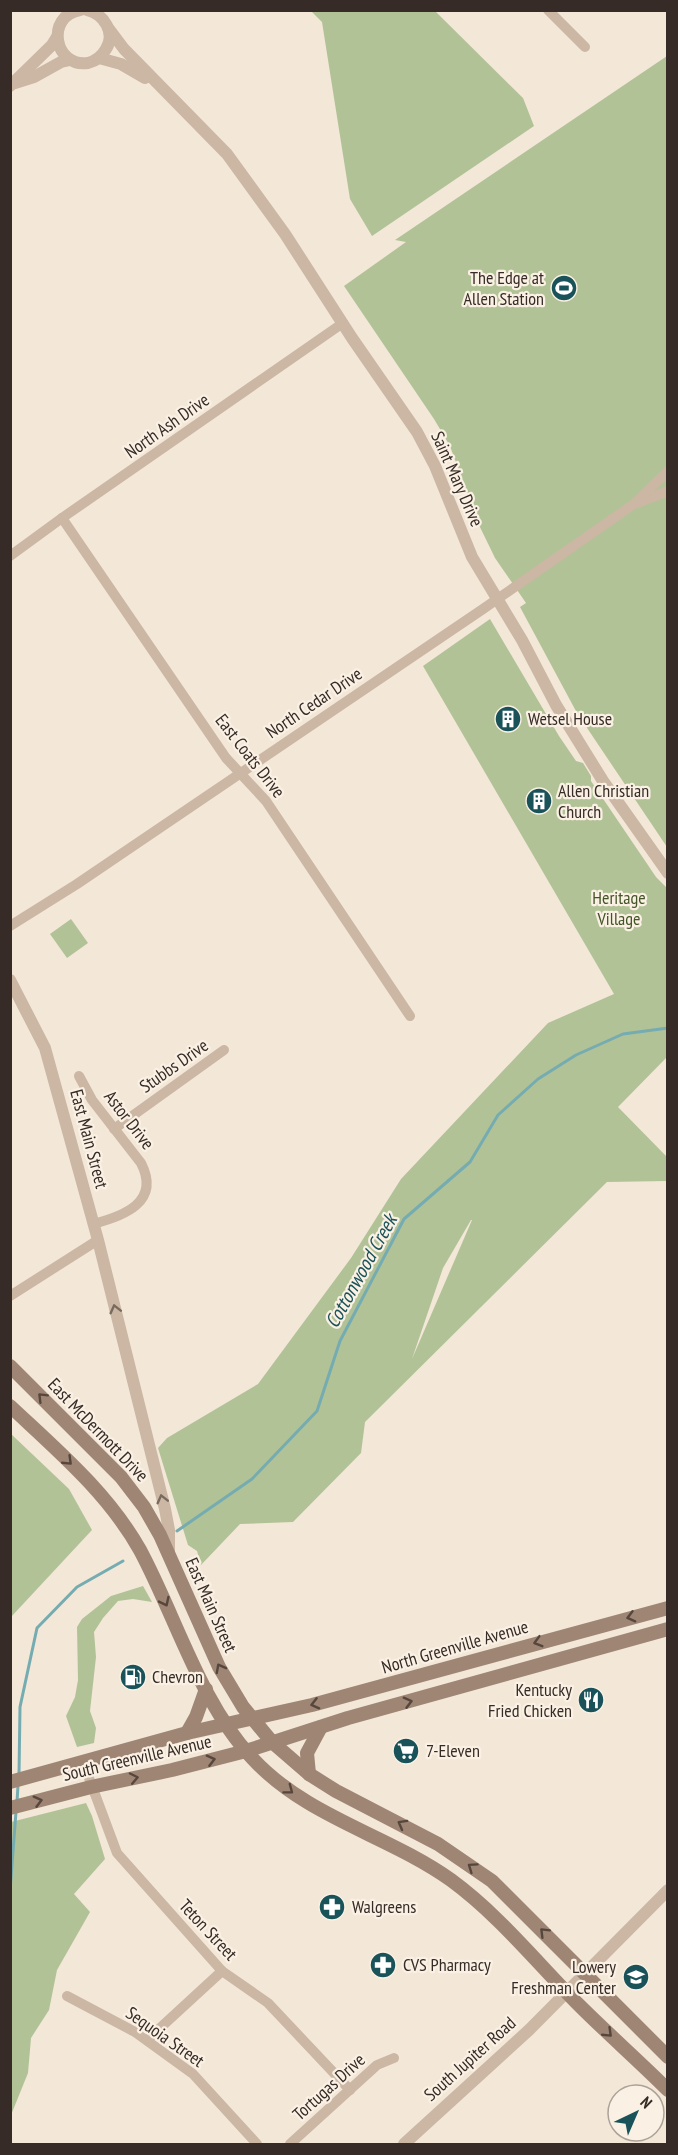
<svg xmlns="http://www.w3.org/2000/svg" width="678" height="2155" font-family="'PT Sans Narrow',sans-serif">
	<rect width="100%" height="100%" fill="#f3e7d8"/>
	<!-- green -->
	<g fill="#b2c297" fill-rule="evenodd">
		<polygon points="311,11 435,11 523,98 534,126 372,236 350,199 322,22"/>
		<polygon points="667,56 667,847 577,713 520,607 526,603 495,558 478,523 450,446 434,419 344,286 406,242 395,240"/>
		<path d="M 490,619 L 559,736 L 576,761 L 583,763 L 591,776 L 591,781 L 656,877 L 667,888 L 667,1057 L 618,1107 L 667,1157 L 667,1181 L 607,1182 L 365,1422 L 361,1453 L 293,1522 L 240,1524 L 201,1565 L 197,1551 L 188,1545 L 158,1448 L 167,1438 L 258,1384 L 351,1258 L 401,1179 L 548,1023 L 614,994 L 423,666 ZM 471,1220 L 472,1220 L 412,1359 L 443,1268 Z"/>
		<polygon points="71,919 88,943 67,958 50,934"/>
		<polygon points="10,1433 69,1489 92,1530 11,1617"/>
		<polygon points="143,1586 152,1602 133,1599 118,1601 103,1618 94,1632 96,1657 90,1711 96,1728 94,1743 77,1747 66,1716 75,1697 78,1680 77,1627 82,1619 111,1596"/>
		<polygon points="86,1803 92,1816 105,1859 74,1894 90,1912 57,1970 49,2010 31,2038 28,2073 11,2115 11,1822"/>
	</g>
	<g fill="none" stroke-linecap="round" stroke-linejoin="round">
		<!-- stream -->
		<g stroke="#75acb1" stroke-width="3">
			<polyline points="177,1531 252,1479 317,1411 340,1341 404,1219 470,1162 498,1115 538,1079 576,1055 623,1034 668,1028"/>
			<polyline points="19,1775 20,1707 37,1628 77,1587 123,1561"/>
			<polyline points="17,1802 18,1785"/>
			<polyline points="10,1891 16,1812"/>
		</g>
		<!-- minor -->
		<g stroke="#cbb7a3" stroke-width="10">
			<polyline points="548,10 585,47"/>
			<polyline points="637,503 668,491"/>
			<polyline points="62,518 226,758 266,801 410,1016"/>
			<polyline points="10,556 62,518 343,323"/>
			<polyline points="10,926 77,884 483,609 634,504 668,471"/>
			<path d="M 79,1076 L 92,1100 L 141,1163 C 161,1202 124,1216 93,1224"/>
			<polyline points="114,1129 224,1050"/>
			<polyline points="10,1296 98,1240"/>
			<polyline points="83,1762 117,1853 222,1971 268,2003 350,2090"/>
			<polyline points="67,1996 135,2032 193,2074 257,2144"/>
			<polyline points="147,2040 222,1971"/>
			<polyline points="290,2144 377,2065 394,2058"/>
		</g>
		<!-- tertiary -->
		<g stroke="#cbb7a3" stroke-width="12">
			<path d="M 80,10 C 45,16 54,68 88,63 C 96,61 102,56 106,49 C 116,33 104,14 87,10"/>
			<polyline points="109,29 124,49 227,154 285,234 352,338 417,432 435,466 472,557 522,640 556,705 603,781 668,873"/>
			<polyline points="99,58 121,64 145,78"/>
			<polyline points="15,83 34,77 61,62 70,60"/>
			<polyline points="10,86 52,45 57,37"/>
			<polyline points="10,980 45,1048 98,1240 165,1509 169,1530 169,1555"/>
			<polyline points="404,2144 529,2030 668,1890"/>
		</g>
		<!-- secondary -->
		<g stroke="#9f8674" stroke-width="14">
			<polyline points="10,1366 121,1477 144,1507 160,1535 219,1667 243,1707 272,1742 309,1774 336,1791 438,1844 492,1881 668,2057"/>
			<path d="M 10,1406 C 57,1450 108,1493 140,1550 C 176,1617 200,1703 253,1759 C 308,1818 388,1835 451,1880 C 499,1915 538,1964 580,2006 C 608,2034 639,2061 668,2090"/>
			<polyline points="187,1733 196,1717 206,1689"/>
			<polyline points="309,1774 307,1753 321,1727"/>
			<polyline points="10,1782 187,1733 312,1705 668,1608"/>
			<polyline points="10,1808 91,1787 172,1770 246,1751 348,1718 668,1629"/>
		</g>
	</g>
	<!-- one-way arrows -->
	<defs><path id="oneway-chevron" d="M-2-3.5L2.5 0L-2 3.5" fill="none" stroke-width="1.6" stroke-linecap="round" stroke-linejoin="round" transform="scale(1.5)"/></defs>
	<g stroke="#796a5e">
		<use href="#oneway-chevron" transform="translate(115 1309) rotate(-104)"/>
		<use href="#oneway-chevron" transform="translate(162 1499) rotate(-104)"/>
	</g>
	<g stroke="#56463d">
		<use href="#oneway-chevron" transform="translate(42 1397) rotate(-135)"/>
		<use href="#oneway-chevron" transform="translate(68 1461) rotate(44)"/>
		<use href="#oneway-chevron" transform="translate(165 1602) rotate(64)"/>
		<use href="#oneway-chevron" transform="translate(631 1617) rotate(165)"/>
		<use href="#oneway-chevron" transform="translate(538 1642) rotate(164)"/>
		<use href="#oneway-chevron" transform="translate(220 1668) rotate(-118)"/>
		<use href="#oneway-chevron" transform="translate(408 1702) rotate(-15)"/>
		<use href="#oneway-chevron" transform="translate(315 1704) rotate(166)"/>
		<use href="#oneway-chevron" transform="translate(211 1760) rotate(-14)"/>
		<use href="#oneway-chevron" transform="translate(134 1778) rotate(-12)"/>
		<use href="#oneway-chevron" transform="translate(289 1790) rotate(37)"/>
		<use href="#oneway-chevron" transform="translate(38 1801) rotate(-15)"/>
		<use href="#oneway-chevron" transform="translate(402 1824) rotate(-151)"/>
		<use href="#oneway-chevron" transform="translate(472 1867) rotate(-145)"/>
		<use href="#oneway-chevron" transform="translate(544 1932) rotate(-135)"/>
		<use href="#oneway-chevron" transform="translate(608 2033) rotate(44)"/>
	</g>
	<!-- icons -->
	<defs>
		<symbol id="stadium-disc" viewBox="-11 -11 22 22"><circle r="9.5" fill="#195259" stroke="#faf1e4"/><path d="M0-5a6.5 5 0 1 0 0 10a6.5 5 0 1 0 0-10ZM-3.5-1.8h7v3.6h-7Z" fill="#fff"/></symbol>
		<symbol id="building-disc" viewBox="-11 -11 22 22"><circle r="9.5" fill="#195259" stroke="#faf1e4"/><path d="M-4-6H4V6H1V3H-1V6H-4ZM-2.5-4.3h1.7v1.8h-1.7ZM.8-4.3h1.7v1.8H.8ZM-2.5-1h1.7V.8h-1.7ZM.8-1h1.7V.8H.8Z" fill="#fff"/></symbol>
		<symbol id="fuel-disc" viewBox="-11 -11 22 22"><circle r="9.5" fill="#195259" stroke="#faf1e4"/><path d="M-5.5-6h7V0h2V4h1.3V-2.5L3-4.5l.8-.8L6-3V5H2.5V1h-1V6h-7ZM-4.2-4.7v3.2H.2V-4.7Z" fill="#fff"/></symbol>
		<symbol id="restaurant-disc" viewBox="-11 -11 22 22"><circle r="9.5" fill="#195259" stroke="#faf1e4"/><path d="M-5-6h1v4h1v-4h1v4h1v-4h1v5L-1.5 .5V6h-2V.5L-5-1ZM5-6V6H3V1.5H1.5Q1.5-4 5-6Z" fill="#fff"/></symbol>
		<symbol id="supermarket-disc" viewBox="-11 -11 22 22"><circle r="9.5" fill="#195259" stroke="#faf1e4"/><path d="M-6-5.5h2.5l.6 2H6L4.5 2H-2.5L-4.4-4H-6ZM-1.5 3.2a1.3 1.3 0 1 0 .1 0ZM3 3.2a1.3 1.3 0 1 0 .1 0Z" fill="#fff"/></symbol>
		<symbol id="pharmacy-disc" viewBox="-11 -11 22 22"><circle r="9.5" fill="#195259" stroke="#faf1e4"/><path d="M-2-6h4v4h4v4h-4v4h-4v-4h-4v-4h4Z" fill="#fff"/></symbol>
		<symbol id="school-disc" viewBox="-11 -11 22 22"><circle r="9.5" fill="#195259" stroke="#faf1e4"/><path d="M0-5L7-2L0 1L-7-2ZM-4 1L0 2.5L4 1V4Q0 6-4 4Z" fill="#fff"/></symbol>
	</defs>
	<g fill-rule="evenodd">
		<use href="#stadium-disc" x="549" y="273" width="30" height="30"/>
		<use href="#building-disc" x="493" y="704" width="30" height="30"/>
		<use href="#building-disc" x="524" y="786" width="30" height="30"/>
		<use href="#fuel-disc" x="118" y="1662" width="30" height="30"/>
		<use href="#restaurant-disc" x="576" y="1685" width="30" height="30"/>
		<use href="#supermarket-disc" x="391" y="1736" width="30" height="30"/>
		<use href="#pharmacy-disc" x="317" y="1892" width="30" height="30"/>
		<use href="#pharmacy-disc" x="368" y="1950" width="30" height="30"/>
		<use href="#school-disc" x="621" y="1962" width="30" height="30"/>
	</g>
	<g text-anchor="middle" stroke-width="4.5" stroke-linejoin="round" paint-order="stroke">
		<!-- poi labels -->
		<g font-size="18" fill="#362b26" stroke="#faf1e4" text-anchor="start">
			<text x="544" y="284" text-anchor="end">The Edge at<tspan x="544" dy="21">Allen Station</tspan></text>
			<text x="528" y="725">Wetsel House</text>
			<text x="558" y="797">Allen Christian<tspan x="558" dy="21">Church</tspan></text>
			<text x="152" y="1683">Chevron</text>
			<text x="572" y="1696" text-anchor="end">Kentucky<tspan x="572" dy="21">Fried Chicken</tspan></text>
			<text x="426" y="1757">7-Eleven</text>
			<text x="352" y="1913">Walgreens</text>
			<text x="403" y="1971">CVS Pharmacy</text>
			<text x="616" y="1973" text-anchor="end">Lowery<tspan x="616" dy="21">Freshman Center</tspan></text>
		</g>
		<!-- street labels -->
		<g font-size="18" fill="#362b26" stroke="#faf1e4">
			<text transform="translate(167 426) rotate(-35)" y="6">North Ash Drive</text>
			<text transform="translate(457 479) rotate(66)" y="6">Saint Mary Drive</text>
			<text transform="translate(314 703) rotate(-34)" y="6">North Cedar Drive</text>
			<text transform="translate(250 756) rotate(52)" y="6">East Coats Drive</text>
			<text transform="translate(174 1066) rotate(-35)" y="6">Stubbs Drive</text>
			<text transform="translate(129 1120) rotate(52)" y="6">Astor Drive</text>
			<text transform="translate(89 1139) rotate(75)" y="6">East Main Street</text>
			<text transform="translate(98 1430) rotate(46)" y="6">East McDermott Drive</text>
			<text transform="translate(211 1605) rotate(66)" y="6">East Main Street</text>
			<text transform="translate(455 1647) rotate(-16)" y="6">North Greenville Avenue</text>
			<text transform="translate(137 1758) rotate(-13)" y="6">South Greenville Avenue</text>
			<text transform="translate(208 1930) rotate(47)" y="6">Teton Street</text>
			<text transform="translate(165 2037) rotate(35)" y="6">Sequoia Street</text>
			<text transform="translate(470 2059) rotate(-42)" y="6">South Jupiter Road</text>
			<text transform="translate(329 2087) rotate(-42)" y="6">Tortugas Drive</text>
		</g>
		<!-- park labels -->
		<g font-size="18" fill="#435528" stroke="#faf1e4">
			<text x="619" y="904">Heritage<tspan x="619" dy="21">Village</tspan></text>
		</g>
		<!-- water labels -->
		<g font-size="20" font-style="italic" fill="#195259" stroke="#faf1e4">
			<text transform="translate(361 1271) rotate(-61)" y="7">Cottonwood Creek</text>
		</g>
	</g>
	<!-- border -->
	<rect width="678" height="2155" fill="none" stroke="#362b26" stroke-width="24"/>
	<!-- north arrow -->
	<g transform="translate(636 2113) rotate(44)"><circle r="28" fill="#faf1e4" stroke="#aca298" stroke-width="1.5"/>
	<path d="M0-4.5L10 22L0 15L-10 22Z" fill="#195259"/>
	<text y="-9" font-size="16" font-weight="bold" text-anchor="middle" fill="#362b26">N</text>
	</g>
</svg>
